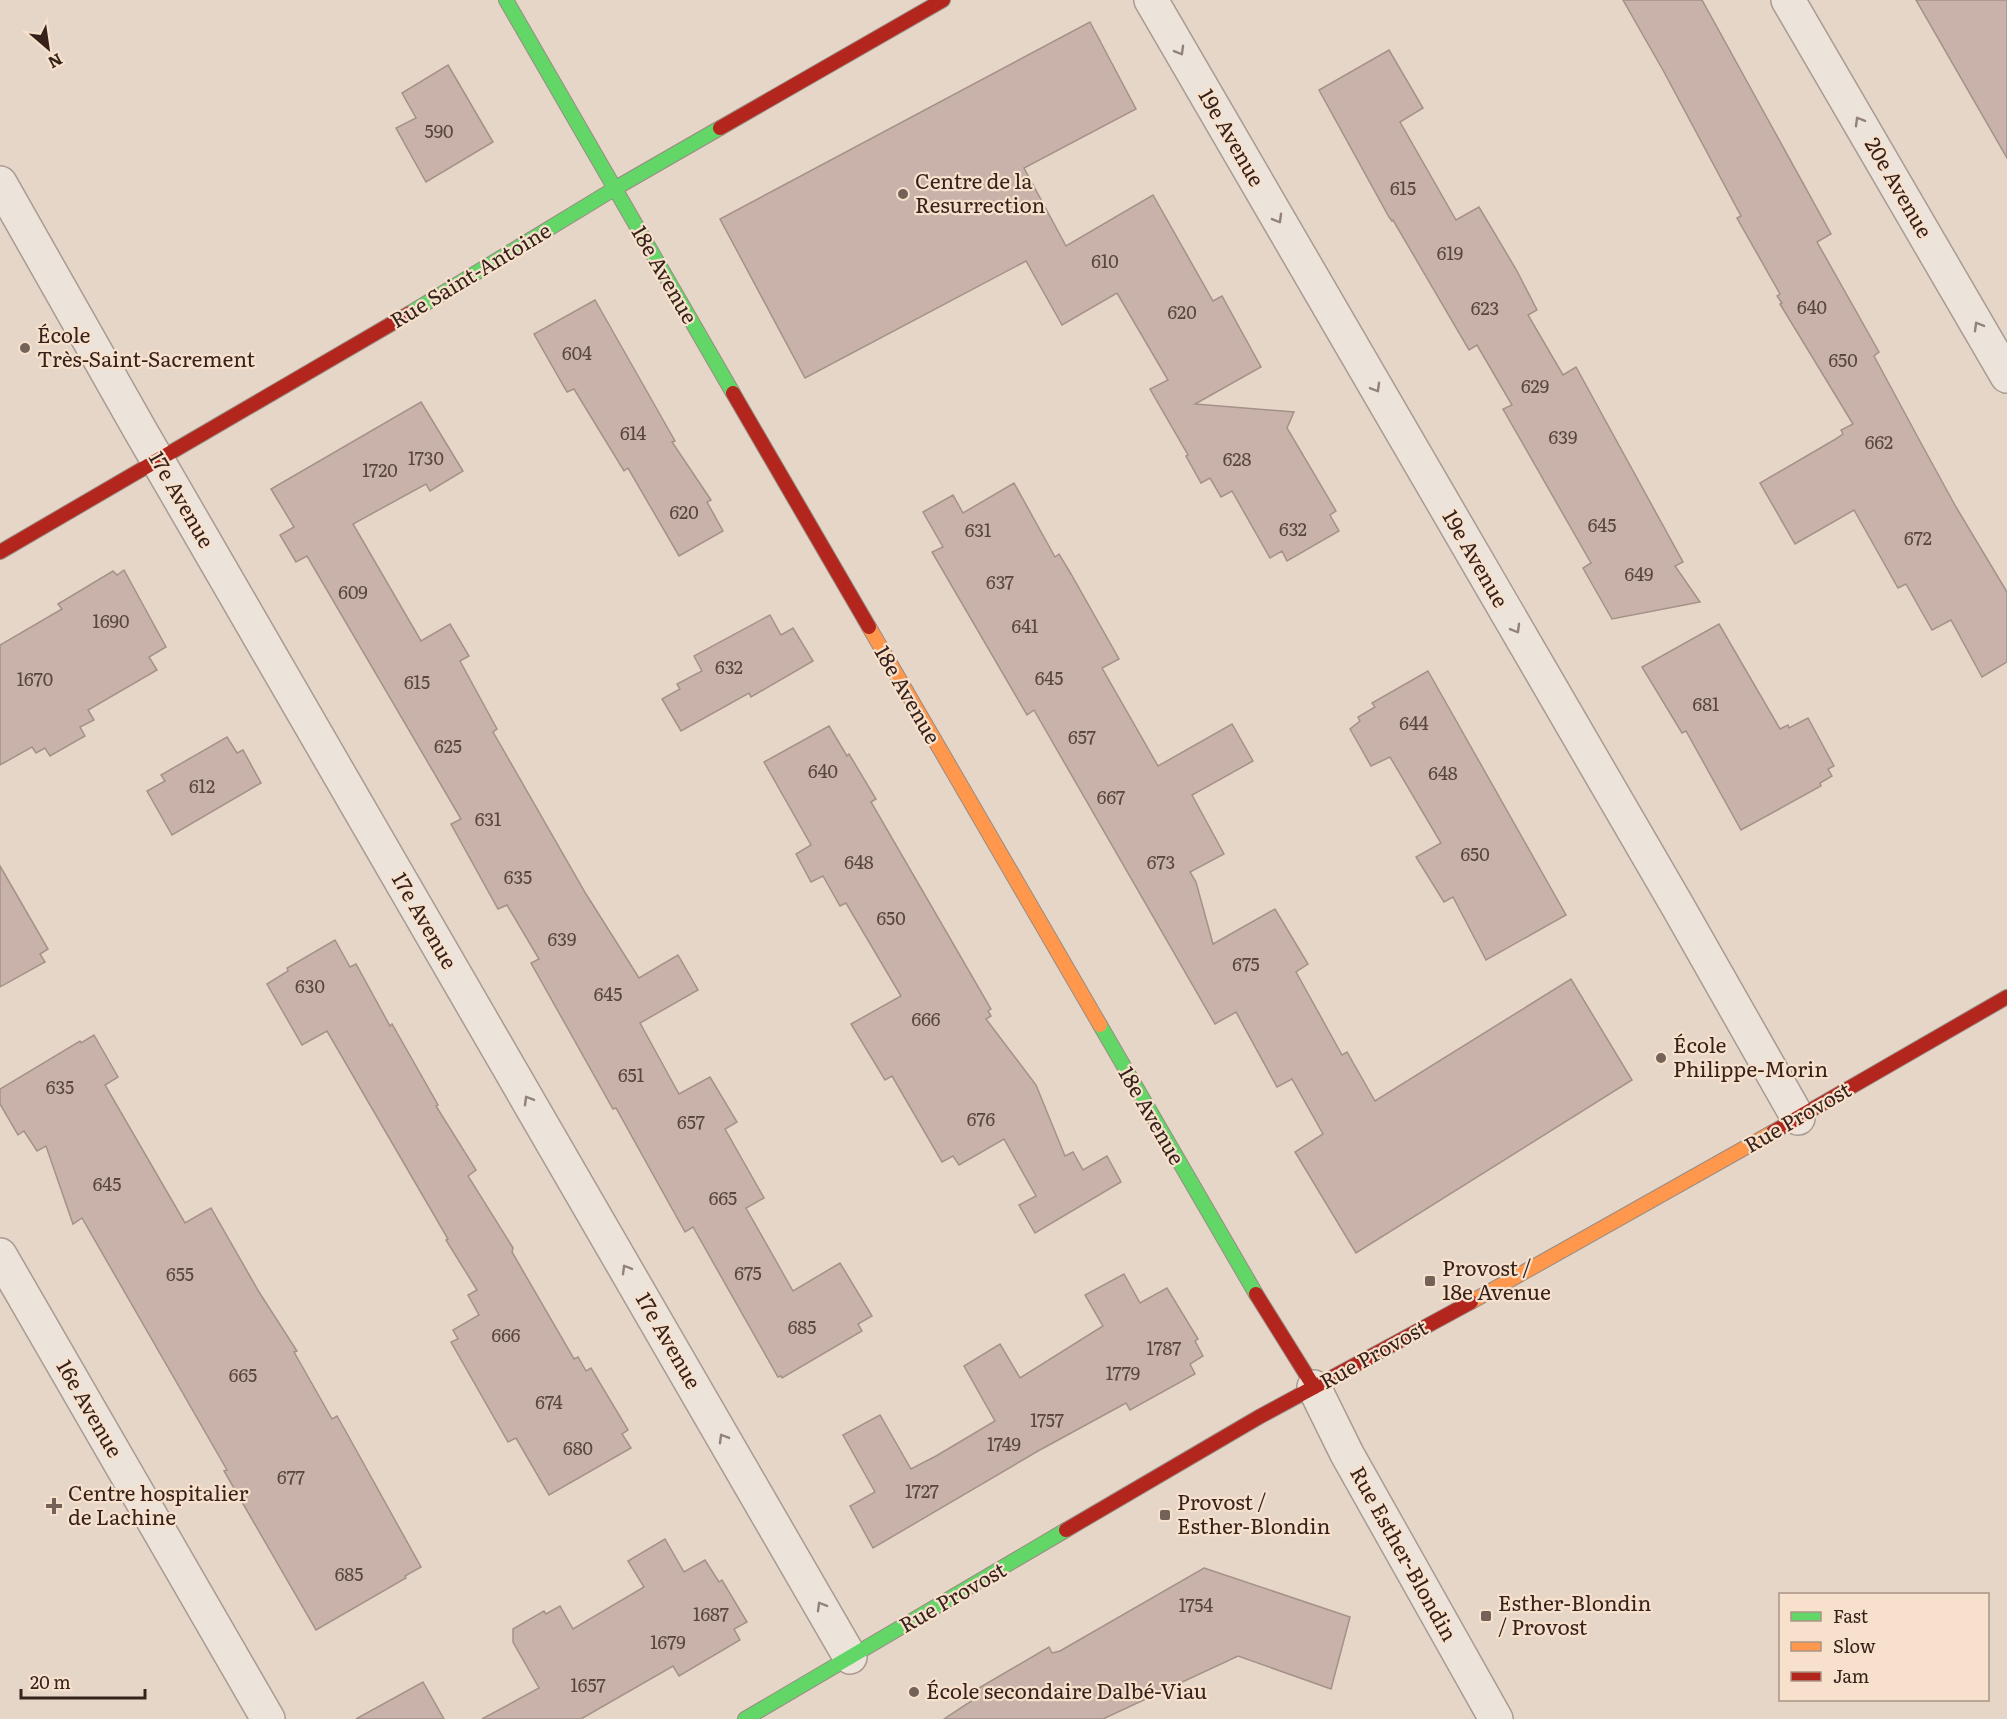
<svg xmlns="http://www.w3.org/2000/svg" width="2007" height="1719" font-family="Literata,serif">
	<rect width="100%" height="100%" fill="#e5d6c8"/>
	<!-- building -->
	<g fill="#c8b2a9" stroke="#a59188" stroke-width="1.5">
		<polygon points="1623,0 1702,0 1831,234 1817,242 1879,352 1874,356 1922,445 1956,507 2007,592 2007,662 1982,677 1951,620 1932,630 1906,584 1898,588 1854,510 1795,544 1760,483 1834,440 1843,434 1841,430 1853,424 1780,304 1782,303 1777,296 1780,294 1737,218 1741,216 1664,72"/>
		<polygon points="1916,0 2007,0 2007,158"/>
		<polygon points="1090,22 1136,109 1024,168 1066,246 1153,195 1213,301 1222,296 1261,367 1195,404 1294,412 1287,428 1336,511 1330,515 1339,531 1287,561 1282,551 1270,558 1232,491 1221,497 1210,478 1201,483 1186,456 1188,455 1150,389 1168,380 1117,293 1062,325 1026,261 805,378 720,219"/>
		<polygon points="1389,50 1423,108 1400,122 1456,220 1479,207 1517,271 1537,310 1528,315 1563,375 1576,367 1683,562 1675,566 1700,602 1612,619 1592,584 1583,568 1591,563 1503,409 1512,405 1477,345 1469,350 1393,220 1392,221 1389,217 1319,90"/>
		<polygon points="448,65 493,142 426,182 396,128 416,118 402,93"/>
		<polygon points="595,300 675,441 672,442 711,500 707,502 723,531 679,556 628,468 624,471 574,389 567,392 534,334"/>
		<polygon points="421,402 463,471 430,491 426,484 353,524 421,641 450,624 469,656 460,661 497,729 493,732 586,894 639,978 678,955 698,990 640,1023 679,1094 710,1077 737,1122 725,1129 764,1198 746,1208 793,1291 840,1263 872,1316 858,1324 862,1331 782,1378 781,1376 778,1377 693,1227 685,1232 616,1108 613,1109 531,963 539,959 507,905 498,909 451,824 461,819 307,556 296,562 280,535 294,527 271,489"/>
		<polygon points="1014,483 1055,557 1059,554 1071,574 1119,659 1102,668 1158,766 1232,724 1253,761 1192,795 1224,854 1190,872 1196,882 1213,944 1275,909 1308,964 1296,972 1342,1055 1347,1052 1375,1101 1571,979 1632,1080 1356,1253 1295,1152 1323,1134 1292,1079 1277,1087 1236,1012 1215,1024 1034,710 1027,715 932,552 943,547 923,512 953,495 963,513"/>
		<polygon points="124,570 166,647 149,657 157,670 88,710 94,720 80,727 85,736 50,756 45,748 36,753 32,747 0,765 0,645 62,609 58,604 113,571 117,575"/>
		<polygon points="770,615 781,635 793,628 813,661 751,697 749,693 681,731 662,699 680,689 677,684 702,671 694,656"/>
		<polygon points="1719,624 1780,729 1788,725 1789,728 1808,718 1834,766 1828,769 1832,776 1820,783 1821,786 1741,830 1686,731 1682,733 1642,667"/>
		<polygon points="1428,671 1566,915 1486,960 1453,897 1444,902 1416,857 1441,843 1390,757 1371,766 1350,729 1360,721 1358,717 1375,707 1372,703"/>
		<polygon points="829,726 847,756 849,754 876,799 871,802 991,1009 988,1011 991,1016 986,1019 1036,1085 1065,1156 1073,1152 1083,1170 1107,1156 1121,1182 1035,1233 1019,1205 1036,1196 1004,1139 959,1165 953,1156 942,1162 892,1076 885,1080 851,1024 901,996 846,903 840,906 823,876 811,882 796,854 811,845 764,762"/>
		<polygon points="227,737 237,753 243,750 261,783 172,835 147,791 165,781 161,775"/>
		<polygon points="0,866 48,949 40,954 45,962 0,987"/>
		<polygon points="335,940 350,967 356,964 390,1026 392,1024 438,1105 436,1106 476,1170 468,1176 513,1248 512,1252 574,1359 578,1357 586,1371 591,1368 628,1430 622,1434 631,1448 549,1495 516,1438 508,1442 451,1342 458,1339 453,1330 479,1315 468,1295 477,1290 446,1240 448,1239 327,1031 302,1045 267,984 288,971 287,968"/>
		<polygon points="94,1035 118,1077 105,1085 185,1223 211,1208 259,1292 297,1351 294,1352 332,1419 337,1416 345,1430 421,1567 405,1576 406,1578 316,1630 224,1471 227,1470 82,1218 73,1224 46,1146 37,1151 24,1131 18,1135 0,1104 0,1089 80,1041 81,1043"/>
		<polygon points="1124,1274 1140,1303 1167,1288 1198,1339 1195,1341 1203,1356 1190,1364 1195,1374 1130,1410 1126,1403 1038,1451 873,1548 850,1506 875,1492 843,1435 880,1415 911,1469 936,1456 995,1421 964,1366 1000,1344 1020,1378 1103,1326 1085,1295"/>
		<polygon points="665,1539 684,1572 705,1560 719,1582 722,1580 747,1622 734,1629 740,1640 679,1676 673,1666 581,1719 482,1719 539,1688 513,1642 513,1629 544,1611 546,1614 560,1606 573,1629 644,1587 628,1561"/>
		<polygon points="1204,1568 1350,1617 1331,1689 1238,1656 1103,1719 944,1719 976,1698 972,1692 1049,1647 1052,1653 1060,1651"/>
		<polygon points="423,1682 444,1719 356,1719"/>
	</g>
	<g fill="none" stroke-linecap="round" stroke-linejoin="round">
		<defs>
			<g id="street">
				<polyline points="1151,0 1677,905 1798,1118"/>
				<polyline points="1788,0 2007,376"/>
				<polyline points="0,183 140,430 850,1657"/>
				<polyline points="0,1255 268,1719"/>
				<polyline points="1314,1387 1347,1454 1496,1719"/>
			</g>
			<g id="fast">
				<polyline points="506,0 733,393"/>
				<polyline points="410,313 614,189 720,128"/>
				<polyline points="1100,1025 1256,1294"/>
				<polyline points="745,1719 1066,1530"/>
			</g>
			<g id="slow">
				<polyline points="869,627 1100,1025"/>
				<polyline points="1471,1302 1773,1132"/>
			</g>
			<g id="jam">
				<polyline points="720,128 943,0"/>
				<polyline points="733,393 869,627"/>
				<polyline points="0,552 410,313"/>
				<polyline points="1773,1132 2007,997"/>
				<polyline points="1256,1294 1314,1387"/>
				<polyline points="1066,1530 1259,1417 1471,1302"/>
			</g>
		</defs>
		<!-- street casing -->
		<use href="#street" stroke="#a99b92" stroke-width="36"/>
		<!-- fast casing -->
		<use href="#fast" stroke="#998b82" stroke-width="16"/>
		<!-- slow casing -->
		<use href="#slow" stroke="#998b82" stroke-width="16"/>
		<!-- jam casing -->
		<use href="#jam" stroke="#998b82" stroke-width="16"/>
		<!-- street -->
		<use href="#street" stroke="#ece3db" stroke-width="33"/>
		<!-- fast -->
		<use href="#fast" stroke="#63d668" stroke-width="14"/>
		<!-- slow -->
		<use href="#slow" stroke="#ff974d" stroke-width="14"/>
		<!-- jam -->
		<use href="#jam" stroke="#b3261e" stroke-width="14"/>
	</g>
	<!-- one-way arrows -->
	<defs><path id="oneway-chevron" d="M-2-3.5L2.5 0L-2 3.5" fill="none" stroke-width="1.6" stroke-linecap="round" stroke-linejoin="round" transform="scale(1.5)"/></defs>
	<g stroke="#92827b">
		<use href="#oneway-chevron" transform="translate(1180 51) rotate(60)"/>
		<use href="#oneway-chevron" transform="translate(1859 121) rotate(-120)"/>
		<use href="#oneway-chevron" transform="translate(1278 219) rotate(60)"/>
		<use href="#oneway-chevron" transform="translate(1978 326) rotate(-120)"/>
		<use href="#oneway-chevron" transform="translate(1376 388) rotate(60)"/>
		<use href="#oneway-chevron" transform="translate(1516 629) rotate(60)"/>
		<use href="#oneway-chevron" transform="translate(528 1100) rotate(-120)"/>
		<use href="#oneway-chevron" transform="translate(626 1269) rotate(-120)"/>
		<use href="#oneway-chevron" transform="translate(723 1438) rotate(-120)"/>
		<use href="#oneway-chevron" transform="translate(821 1606) rotate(-120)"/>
	</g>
	<!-- markers -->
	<g fill="#746158" stroke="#f7e1cc" stroke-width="2">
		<circle cx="903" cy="194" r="6"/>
		<circle cx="25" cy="348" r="6"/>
		<circle cx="1661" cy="1058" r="6"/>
		<rect x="1424" y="1275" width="12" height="12" rx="3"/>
		<path d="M51 1497h6v6h6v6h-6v6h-6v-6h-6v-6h6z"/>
		<rect x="1159" y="1509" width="12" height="12" rx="3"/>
		<rect x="1480" y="1610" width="12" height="12" rx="3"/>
		<circle cx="914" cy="1692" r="6"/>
	</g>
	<g text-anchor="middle" stroke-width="4.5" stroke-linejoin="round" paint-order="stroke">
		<!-- number labels -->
		<g font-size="18" fill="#5b463e">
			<text x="439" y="138">590</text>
			<text x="1403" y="195">615</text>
			<text x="1450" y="260">619</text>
			<text x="1105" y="268">610</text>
			<text x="1812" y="314">640</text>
			<text x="1485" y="315">623</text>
			<text x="1182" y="319">620</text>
			<text x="577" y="360">604</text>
			<text x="1843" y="367">650</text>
			<text x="1535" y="393">629</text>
			<text x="633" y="440">614</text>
			<text x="1563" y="444">639</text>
			<text x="1879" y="449">662</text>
			<text x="426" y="465">1730</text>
			<text x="1237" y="466">628</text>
			<text x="380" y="477">1720</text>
			<text x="684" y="519">620</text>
			<text x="1602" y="532">645</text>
			<text x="1293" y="536">632</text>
			<text x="978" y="537">631</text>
			<text x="1918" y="545">672</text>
			<text x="1639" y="581">649</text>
			<text x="1000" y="589">637</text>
			<text x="353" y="599">609</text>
			<text x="111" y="628">1690</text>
			<text x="1025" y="633">641</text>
			<text x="729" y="674">632</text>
			<text x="1049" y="685">645</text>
			<text x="35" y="686">1670</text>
			<text x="417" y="689">615</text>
			<text x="1706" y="711">681</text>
			<text x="1414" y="730">644</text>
			<text x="1082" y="744">657</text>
			<text x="448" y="753">625</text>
			<text x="823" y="778">640</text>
			<text x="1443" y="780">648</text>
			<text x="202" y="793">612</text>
			<text x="1111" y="804">667</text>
			<text x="488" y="826">631</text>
			<text x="1475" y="861">650</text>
			<text x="859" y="869">648</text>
			<text x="1161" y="869">673</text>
			<text x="518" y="884">635</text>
			<text x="891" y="925">650</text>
			<text x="562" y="946">639</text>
			<text x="1246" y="971">675</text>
			<text x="310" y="993">630</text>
			<text x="608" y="1001">645</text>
			<text x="926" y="1026">666</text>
			<text x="631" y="1082">651</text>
			<text x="60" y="1094">635</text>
			<text x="981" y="1126">676</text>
			<text x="691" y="1129">657</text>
			<text x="107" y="1191">645</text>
			<text x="723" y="1205">665</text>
			<text x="748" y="1280">675</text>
			<text x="180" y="1281">655</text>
			<text x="802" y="1334">685</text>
			<text x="506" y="1342">666</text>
			<text x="1164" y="1355">1787</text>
			<text x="1123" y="1380">1779</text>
			<text x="243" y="1382">665</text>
			<text x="549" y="1409">674</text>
			<text x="1047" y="1427">1757</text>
			<text x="1004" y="1451">1749</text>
			<text x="578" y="1455">680</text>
			<text x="291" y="1484">677</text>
			<text x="922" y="1498">1727</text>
			<text x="349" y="1581">685</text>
			<text x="1196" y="1612">1754</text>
			<text x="711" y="1621">1687</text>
			<text x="668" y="1649">1679</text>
			<text x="588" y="1692">1657</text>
		</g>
		<!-- street labels -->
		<g font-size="21" fill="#37221b" stroke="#f7e1cc">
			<text transform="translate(1231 138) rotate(60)" y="7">19e Avenue</text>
			<text transform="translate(1898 188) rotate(60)" y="7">20e Avenue</text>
			<text transform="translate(664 275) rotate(60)" y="7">18e Avenue</text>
			<text transform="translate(471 276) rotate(-31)" y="7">Rue Saint-Antoine</text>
			<text transform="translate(181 500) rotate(60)" y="7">17e Avenue</text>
			<text transform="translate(1475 559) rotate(60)" y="7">19e Avenue</text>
			<text transform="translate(907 695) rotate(60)" y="7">18e Avenue</text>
			<text transform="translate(424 921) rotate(60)" y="7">17e Avenue</text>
			<text transform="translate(1151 1116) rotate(60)" y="7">18e Avenue</text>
			<text transform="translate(1798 1118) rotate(-30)" y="7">Rue Provost</text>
			<text transform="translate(668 1341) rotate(60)" y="7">17e Avenue</text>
			<text transform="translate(1374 1355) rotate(-29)" y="7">Rue Provost</text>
			<text transform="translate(89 1409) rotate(60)" y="7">16e Avenue</text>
			<text transform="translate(1403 1554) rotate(61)" y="7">Rue Esther-Blondin</text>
			<text transform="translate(953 1598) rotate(-30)" y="7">Rue Provost</text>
		</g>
		<!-- poi labels -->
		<g font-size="21" fill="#37221b" stroke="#f7e1cc" text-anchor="start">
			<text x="915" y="189">Centre de la<tspan x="915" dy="24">Resurrection</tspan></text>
			<text x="37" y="343">École<tspan x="37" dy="24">Très-Saint-Sacrement</tspan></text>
			<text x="1673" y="1053">École<tspan x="1673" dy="24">Philippe-Morin</tspan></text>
			<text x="1442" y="1276">Provost /<tspan x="1442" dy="24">18e Avenue</tspan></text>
			<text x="68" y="1501">Centre hospitalier<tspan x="68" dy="24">de Lachine</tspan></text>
			<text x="1177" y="1510">Provost /<tspan x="1177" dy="24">Esther-Blondin</tspan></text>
			<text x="1498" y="1611">Esther-Blondin<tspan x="1498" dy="24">/ Provost</tspan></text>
			<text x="926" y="1699">École secondaire Dalbé-Viau</text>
		</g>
	</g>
	<!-- legend -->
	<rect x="1779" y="1593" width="210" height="108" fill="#f7e1cc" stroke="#aa9585" stroke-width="1.5"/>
	<rect x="1791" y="1612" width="30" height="9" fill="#63d668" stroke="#aa9585" stroke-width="1.5"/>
	<text x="1833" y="1623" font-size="18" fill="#37221b">Fast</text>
	<rect x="1791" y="1642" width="30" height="9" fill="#ff974d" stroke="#aa9585" stroke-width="1.5"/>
	<text x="1833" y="1653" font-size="18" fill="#37221b">Slow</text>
	<rect x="1791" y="1672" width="30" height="9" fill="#b3261e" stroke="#aa9585" stroke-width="1.5"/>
	<text x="1833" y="1683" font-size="18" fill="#37221b">Jam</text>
	<!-- north arrow -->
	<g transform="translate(48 48) rotate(151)" stroke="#f7e1cc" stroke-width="4.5" paint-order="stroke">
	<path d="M0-4.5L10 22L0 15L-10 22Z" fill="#37221b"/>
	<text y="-9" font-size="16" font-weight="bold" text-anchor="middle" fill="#37221b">N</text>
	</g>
	<!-- scale -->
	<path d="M21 1689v9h124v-9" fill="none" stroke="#37221b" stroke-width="3"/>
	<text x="30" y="1689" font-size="18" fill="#37221b" stroke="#f7e1cc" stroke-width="4.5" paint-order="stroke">20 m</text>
</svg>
